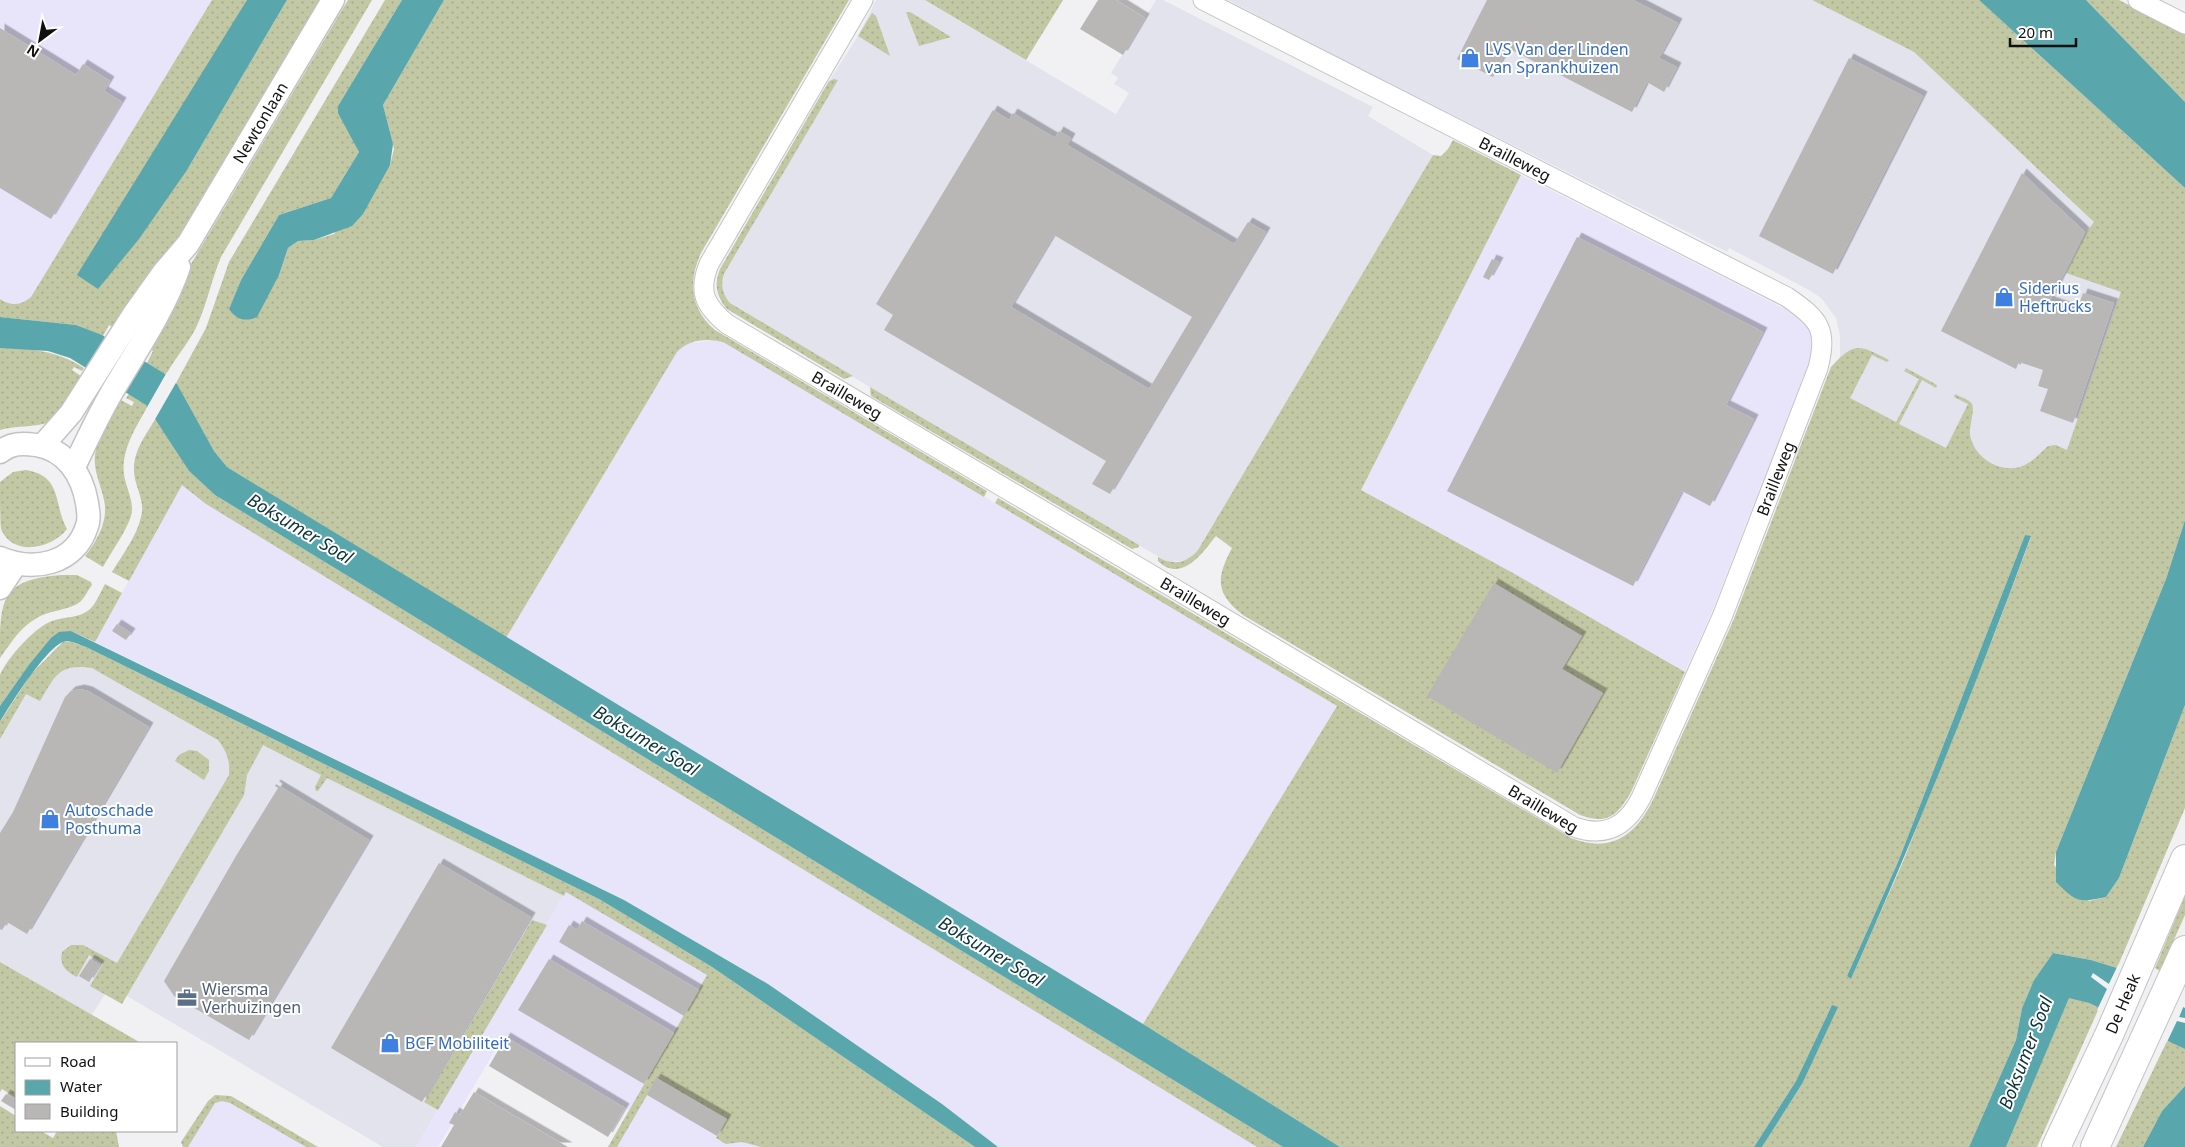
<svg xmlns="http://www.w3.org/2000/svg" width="2185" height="1147" font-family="'Noto Sans',sans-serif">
	<defs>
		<pattern id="grass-dots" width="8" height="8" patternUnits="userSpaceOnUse" patternTransform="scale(1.25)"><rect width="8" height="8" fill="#c2c7a4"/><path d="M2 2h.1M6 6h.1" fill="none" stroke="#a6aa8c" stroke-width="1.8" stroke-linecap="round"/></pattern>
		<filter id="shadow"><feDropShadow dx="4.5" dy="-4.5" stdDeviation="0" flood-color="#0004"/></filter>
	</defs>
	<rect width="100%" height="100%" fill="#f1f1f4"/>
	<!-- built -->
	<g fill="#e2e3ed">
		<polygon points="876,0 925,0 1116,114 1129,93 1114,84 1118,78 1111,73 1156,0 1163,0 1373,107 1368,116 1433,155 1198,550 1188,560 1170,562 1164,560 870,387 730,303 724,295 722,285 725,272 834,79 829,81 858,36"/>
		<polygon points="1228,0 1812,0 1914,52 2143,265 2065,501 1824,404 1840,357 1840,336 1836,318 1822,299 1811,291 1729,248 1727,252 1349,63"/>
		<polygon points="55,648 570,884 416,1147 383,1147 110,986 92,1015 0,962 0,722"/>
	</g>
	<!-- industrial -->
	<g fill="#e8e5fb">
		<polygon points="0,0 212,0 31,297 25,302 17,304 7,303 0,299"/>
		<polygon points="1521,175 1781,307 1802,318 1811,330 1813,347 1808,365 1711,614 1685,672 1513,573 1360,490"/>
		<polygon points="715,340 723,342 1337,706 1143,1024 506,638 677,352 683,346 691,343"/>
		<polygon points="189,471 215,495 1283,1147 998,1147 942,1104 768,984 624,900 95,642"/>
		<polygon points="570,884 975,1147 608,1147 629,1110 503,1037 438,1147 416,1147"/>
		<polygon points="222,1101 230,1103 306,1147 188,1147 210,1109 215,1103"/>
	</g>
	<!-- grass -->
	<g fill="url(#grass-dots)" fill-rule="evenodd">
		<path d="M 212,0 L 247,0 L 243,8 L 187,170 L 287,0 L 320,0 L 176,242 L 114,328 L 109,325 L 103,336 L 76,325 L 0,317 L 0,299 C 11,306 21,306 31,297 Z"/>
		<path d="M 348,0 L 372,0 L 221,257 C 212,278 208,300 199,321 C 191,341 176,356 166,375 L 147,363 L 153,351 L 149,348 L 168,314 L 191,264 Z"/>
		<path d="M 385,0 L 402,0 L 338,106 L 359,152 L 331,198 L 279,215 L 241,280 L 229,309 L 279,275 L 288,248 L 298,241 L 314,240 L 334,234 L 390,165 L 394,149 L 383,105 L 444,0 L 849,0 L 701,253 C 688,281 690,309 715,330 L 987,491 L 984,497 L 723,342 C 707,338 689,339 677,352 L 506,638 L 227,467 L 214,451 L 176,383 L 206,328 L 229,262 Z"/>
		<polygon points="925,0 1063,0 1026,60"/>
		<path d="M 1812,0 L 1979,0 L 2185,188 L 2185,520 L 2166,579 L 2056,852 L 2054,865 L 2089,901 L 2106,897 L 2119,878 L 2185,705 L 2185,808 L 2117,968 L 2091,960 L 2053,953 L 2034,980 L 2022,1008 L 2016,1040 L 1969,1147 L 1762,1147 L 1802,1084 L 1832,1005 L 1796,1081 L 1754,1147 L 1340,1147 L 1143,1024 L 1337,706 L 995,503 L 998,498 L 1571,838 C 1610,853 1634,837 1652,802 L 1733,621 L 1831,367 C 1855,341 1859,345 1889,360 L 1887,362 L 1872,355 L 1850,398 L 1896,422 L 1919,379 L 1904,371 L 1906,368 L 1937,385 L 1936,388 L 1922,380 L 1899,424 L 1946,448 L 1968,404 L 1954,397 L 1955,394 C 1960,397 1969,399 1972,404 C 1975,409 1969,427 1970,435 C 1974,457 1998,473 2020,467 C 2032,463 2039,454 2048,446 L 2056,445 L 2067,450 L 2121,292 L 2066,273 L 2086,233 L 2094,222 L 1914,52 ZM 2025,535 L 2031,537 L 1996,630 L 1902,864 L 1851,979 L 1847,976 L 1898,862 Z"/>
		<polygon points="2086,0 2119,0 2185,34 2185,102"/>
		<polygon points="906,12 910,12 951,37 919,46"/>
		<polygon points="872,13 876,16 890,56 858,36"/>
		<path d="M 834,79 L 838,80 L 725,272 C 720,283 722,294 730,303 L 853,376 L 844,379 L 727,309 C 716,296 714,284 720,269 L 829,81 Z"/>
		<path d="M 1453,140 L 1521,175 L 1361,490 L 1513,573 L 1685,672 L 1631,792 C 1617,816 1608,825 1580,815 L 1243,615 C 1215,593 1216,578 1232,548 L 1216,536 C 1203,552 1182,584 1158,561 L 1158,557 C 1173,566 1187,563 1198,550 L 1433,155 L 1441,156 L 1448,149 Z"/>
		<path d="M 0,348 C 31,348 58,351 84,368 L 82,371 L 74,367 L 72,370 L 84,378 L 50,422 C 34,428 17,425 0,430 Z"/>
		<polygon points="870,387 1139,545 1139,547 1132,549 871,396"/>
		<path d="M 129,394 L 148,406 C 136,427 121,450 124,475 C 126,488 135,503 131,516 C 126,532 111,552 103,567 L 85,556 C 97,541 109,520 104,500 C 101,485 93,470 95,455 C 97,436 111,416 119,399 L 132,406 L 134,402 L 126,398 Z"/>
		<path d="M 156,418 L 189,471 L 215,495 L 1283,1147 L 1257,1147 L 206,504 L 182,485 L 129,581 L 112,572 C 122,555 137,536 141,517 C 145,504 138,492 135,479 C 130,455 144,438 156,418 Z"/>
		<path d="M 26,470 C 63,476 53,504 67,529 C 53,548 13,558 1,529 C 0,519 0,493 0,482 L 13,472 Z"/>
		<path d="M 61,575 L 77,575 L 91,582 L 92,585 C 88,590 85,597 81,601 C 72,610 49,610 37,618 C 20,627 11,643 0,658 C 0,599 0,580 61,575 Z"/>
		<path d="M 105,584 L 122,593 L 95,642 L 71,631 L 28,666 L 0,706 C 0,697 0,684 0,675 C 7,658 35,627 52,621 C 65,616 78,619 89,610 C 96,604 100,593 105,584 Z"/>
		<path d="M 63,642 L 71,642 L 86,647 L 599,899 L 712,967 L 975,1147 L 761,1147 L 742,1142 L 726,1144 L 716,1138 L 726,1119 L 657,1078 L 617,1147 L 608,1147 L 707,975 L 566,892 L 564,896 L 327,778 L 318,791 L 316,791 L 315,787 L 321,775 L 263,745 L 247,775 L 244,795 L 122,1004 L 90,986 L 103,964 L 89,955 L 77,977 C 66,971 59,966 62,952 L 71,945 L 83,945 L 117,963 L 229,775 C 230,760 227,752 218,740 L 92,668 C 59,663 55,676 40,701 L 26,694 L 0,739 L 0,722 L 31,674 Z"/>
		<polygon points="189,750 197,751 209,760 209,771 204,780 175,761 179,755"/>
		<polygon points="2185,896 2185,915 2160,971 2155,968"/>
		<polygon points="532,920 547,925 438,1110 424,1102"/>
		<polygon points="0,962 141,1043 16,1043 16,1098 2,1089 0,1092"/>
		<polygon points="2069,997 2089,1003 2099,1008 2037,1147 2006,1147"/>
		<polygon points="2168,1039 2185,1049 2185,1086 2162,1111 2143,1147 2116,1147"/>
		<polygon points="215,1095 231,1096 318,1147 306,1147 230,1103 222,1101 215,1103 188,1147 183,1147 181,1142 208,1101"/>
		<polygon points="0,1106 16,1116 16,1131 41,1131 53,1138 57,1131 116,1131 119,1147 0,1147"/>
	</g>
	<!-- water -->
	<g fill="#59a6ac">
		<polygon points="247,0 287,0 187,170 139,239 98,289 77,275"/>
		<path d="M 402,0 L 444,0 L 383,105 L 393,144 L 390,165 L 363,214 L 352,226 L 314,240 L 298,241 L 288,248 L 279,275 L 257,317 C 245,322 237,320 229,309 L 241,280 L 279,215 L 331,198 L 359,152 L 338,113 L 338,106 Z"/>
		<polygon points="1979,0 2086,0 2185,102 2185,188"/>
		<polygon points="0,317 76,325 102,335 165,374 177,384 214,451 227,467 1143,1024 1340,1147 1283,1147 215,495 189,471 146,405 70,358 48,351 0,348"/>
		<path d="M 2185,520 L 2185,705 L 2119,878 L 2106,897 C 2078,903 2076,902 2056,882 L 2056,852 L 2166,579 Z"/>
		<path d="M 2025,535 L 2031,536 C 1976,686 1916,833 1851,979 L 1847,976 L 1898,862 Z"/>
		<path d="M 71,631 L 624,900 L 768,984 L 942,1104 L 998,1147 L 975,1147 L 712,967 L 599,899 L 86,647 C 79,645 70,639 63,642 C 46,648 10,705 0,722 L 0,706 L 28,666 L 51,638 L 59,632 Z"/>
		<polygon points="2053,953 2091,960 2117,968 2109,984 2122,993 2179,1017 2183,1007 2185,1008 2185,1049 2089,1003 2069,998 2006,1147 1969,1147 2016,1040 2022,1008 2034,980"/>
		<polygon points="1832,1005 1838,1007 1802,1084 1762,1147 1754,1147 1796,1081"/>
		<polygon points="2185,1086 2185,1147 2143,1147 2162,1111"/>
	</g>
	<!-- pier -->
	<g fill="#f1f1f4">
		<polygon points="167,372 177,381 154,421 146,409"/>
		<polygon points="2118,965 2119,968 2112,983 2123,991 2168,1012 2177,1014 2181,1006 2184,1005 2179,1017 2185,1018 2185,1023 2177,1021 2167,1042 2097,1010 2107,989 2091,977 2093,973 2109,984"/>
	</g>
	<!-- building -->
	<g fill="#b9b6b6" fill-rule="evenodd" filter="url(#shadow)">
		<polygon points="1098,0 1116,0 1145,18 1123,55 1080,29"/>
		<polygon points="1487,0 1633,0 1678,23 1659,58 1677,67 1664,92 1647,82 1632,112 1508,48 1493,77 1457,59"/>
		<polygon points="0,28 76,75 83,64 110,81 104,91 122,102 51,219 0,188"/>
		<polygon points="1849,58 1923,96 1833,274 1759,236"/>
		<path d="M 993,110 L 1009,120 L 1013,113 L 1055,138 L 1059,131 L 1071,138 L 1067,145 L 1234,244 L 1248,222 L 1266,232 L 1110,494 L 1092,484 L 1106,461 L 884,330 L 893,315 L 876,304 ZM 1054,235 L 1192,317 L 1149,389 L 1011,307 Z"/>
		<polygon points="2022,173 2085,232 2050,301 2077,310 2083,293 2114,303 2073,423 2040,411 2048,389 2038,386 2043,370 2019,362 2016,369 1941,331"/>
		<polygon points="1577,237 1763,332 1726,405 1754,419 1710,506 1682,491 1633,586 1447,491"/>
		<polygon points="1492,259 1499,262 1489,280 1483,277"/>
		<polygon points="1494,583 1582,636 1562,669 1603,693 1557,773 1427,696"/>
		<polygon points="117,624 131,633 126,640 112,631"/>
		<polygon points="80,689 88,691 149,727 27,934 7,922 2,930 0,929 0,833 13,812 65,697 71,691"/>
		<polygon points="276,784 369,840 249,1040 174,996 164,981 236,856 278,788 275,786"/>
		<polygon points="439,863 531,917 422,1102 331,1048"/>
		<polygon points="582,921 699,990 684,1016 559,942 569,925 577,930"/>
		<polygon points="90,959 100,965 89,982 79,976"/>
		<polygon points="549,959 674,1033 644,1084 518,1010"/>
		<polygon points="506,1037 625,1108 608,1137 489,1066"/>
		<polygon points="656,1078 727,1119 717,1136 647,1095"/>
		<polygon points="474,1092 513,1115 568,1147 441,1147 454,1125 449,1123 455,1112 460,1115"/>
		<polygon points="6,1094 16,1100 16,1110 1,1101"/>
	</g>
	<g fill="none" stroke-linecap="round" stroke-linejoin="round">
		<defs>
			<g id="minor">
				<path id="s1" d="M 863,0 L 709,264 C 698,291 704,305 727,324 L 1140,568 L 1574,827 C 1606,838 1626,827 1641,798 L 1722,617 L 1818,368 C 1828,329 1819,319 1787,297 L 1203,0"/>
				<polyline points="2138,0 2185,24"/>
			</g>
			<g id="tertiary">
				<path id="s2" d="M 42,446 L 71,413 L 134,314 L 164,272 L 188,244 L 333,0"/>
				<path d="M 0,452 C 11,443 22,443 36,445 C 66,450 82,474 87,503 C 88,511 90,518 87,526 C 75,565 33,572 0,558"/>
				<path d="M 74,467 C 86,442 98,416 112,392 C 136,351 164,311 179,267"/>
				<polyline points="0,588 16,564"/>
			</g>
			<g id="trunk">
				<path id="s3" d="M 2056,1147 L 2109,1035 L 2185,859"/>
				<polyline points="2095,1147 2185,950"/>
			</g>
		</defs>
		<!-- minor casing -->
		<use href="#minor" stroke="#c3c3c5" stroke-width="21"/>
		<!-- tertiary casing -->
		<use href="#tertiary" stroke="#c3c3c5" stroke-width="25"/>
		<!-- trunk casing -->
		<use href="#trunk" stroke="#c3c3c5" stroke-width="30"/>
		<!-- minor -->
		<use href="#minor" stroke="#fff" stroke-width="19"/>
		<!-- tertiary -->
		<use href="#tertiary" stroke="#fff" stroke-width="22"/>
		<!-- trunk -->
		<use href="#trunk" stroke="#fff" stroke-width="28"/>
	</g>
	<!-- icons -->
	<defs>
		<symbol id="shop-bare" viewBox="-9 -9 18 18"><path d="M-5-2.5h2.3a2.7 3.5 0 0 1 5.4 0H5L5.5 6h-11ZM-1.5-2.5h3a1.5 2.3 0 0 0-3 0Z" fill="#3f7fe0" stroke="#fff" stroke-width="2.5" paint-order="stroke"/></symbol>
		<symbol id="office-bare" viewBox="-9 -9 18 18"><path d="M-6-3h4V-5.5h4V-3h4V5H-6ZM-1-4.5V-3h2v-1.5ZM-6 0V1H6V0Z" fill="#5c6f8a" stroke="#fff" stroke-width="2.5" paint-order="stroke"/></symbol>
	</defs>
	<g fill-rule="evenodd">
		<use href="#shop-bare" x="1456" y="44" width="28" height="28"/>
		<use href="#shop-bare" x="1990" y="283" width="28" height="28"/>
		<use href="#shop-bare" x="36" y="805" width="28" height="28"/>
		<use href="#office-bare" x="173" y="984" width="28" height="28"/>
		<use href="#shop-bare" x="376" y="1029" width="28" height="28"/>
	</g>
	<g text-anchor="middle" stroke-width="4" stroke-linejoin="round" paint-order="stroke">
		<!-- shop labels -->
		<g font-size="16" fill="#366cbe" stroke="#fff" text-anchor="start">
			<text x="1485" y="55">LVS Van der Linden<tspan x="1485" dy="18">van Sprankhuizen</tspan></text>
			<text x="2019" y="294">Siderius<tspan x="2019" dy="18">Heftrucks</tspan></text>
			<text x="65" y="816">Autoschade<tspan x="65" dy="18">Posthuma</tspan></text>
			<text x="405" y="1049">BCF Mobiliteit</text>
		</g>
		<!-- street labels -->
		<g font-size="16" fill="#101011" stroke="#fff">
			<text dy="6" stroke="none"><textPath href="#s2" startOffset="391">Newtonlaan</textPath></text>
			<text transform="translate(1515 159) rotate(27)" y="6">Brailleweg</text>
			<text dy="6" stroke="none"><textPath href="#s1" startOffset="514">Brailleweg</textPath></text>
			<text dy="6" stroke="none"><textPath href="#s1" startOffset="1788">Brailleweg</textPath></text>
			<text dy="6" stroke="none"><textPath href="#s1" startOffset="919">Brailleweg</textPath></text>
			<text dy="6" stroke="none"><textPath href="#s1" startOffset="1324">Brailleweg</textPath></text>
			<text dy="6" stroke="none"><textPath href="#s3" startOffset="158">De Heak</textPath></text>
		</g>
		<!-- service labels -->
		<g font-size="16" fill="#4e5e75" stroke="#fff" text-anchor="start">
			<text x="202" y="995">Wiersma<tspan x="202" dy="18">Verhuizingen</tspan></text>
		</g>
		<!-- water labels -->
		<g font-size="18" font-style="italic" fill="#0d3436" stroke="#fff">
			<text transform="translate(300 529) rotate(31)" y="6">Boksumer Soal</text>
			<text transform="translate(646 741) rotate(31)" y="6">Boksumer Soal</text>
			<text transform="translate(991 952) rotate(31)" y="6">Boksumer Soal</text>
			<text transform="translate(2026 1053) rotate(-69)" y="6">Boksumer Soal</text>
		</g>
	</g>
	<!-- legend -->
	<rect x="15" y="1042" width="162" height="90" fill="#ffffff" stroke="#9f9fa0"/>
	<rect x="25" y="1058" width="25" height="8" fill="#ffffff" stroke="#9f9fa0"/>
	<text x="60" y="1067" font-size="15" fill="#101011">Road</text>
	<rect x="25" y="1080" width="25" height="15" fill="#59a6ac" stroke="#9f9fa0"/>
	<text x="60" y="1092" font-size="15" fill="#101011">Water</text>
	<rect x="25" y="1104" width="25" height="15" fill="#b9b6b6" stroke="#9f9fa0"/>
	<text x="60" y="1117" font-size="15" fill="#101011">Building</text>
	<!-- north arrow -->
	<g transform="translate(40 40) rotate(212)" stroke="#ffffff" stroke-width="4" paint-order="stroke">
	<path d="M0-4L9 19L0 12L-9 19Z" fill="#101011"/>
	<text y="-8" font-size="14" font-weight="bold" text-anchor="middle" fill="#101011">N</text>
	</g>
	<!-- scale -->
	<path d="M2010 38v8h66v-8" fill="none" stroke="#101011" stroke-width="2.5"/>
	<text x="2018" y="38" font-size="15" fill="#101011" stroke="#ffffff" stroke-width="4" paint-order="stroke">20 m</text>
</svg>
